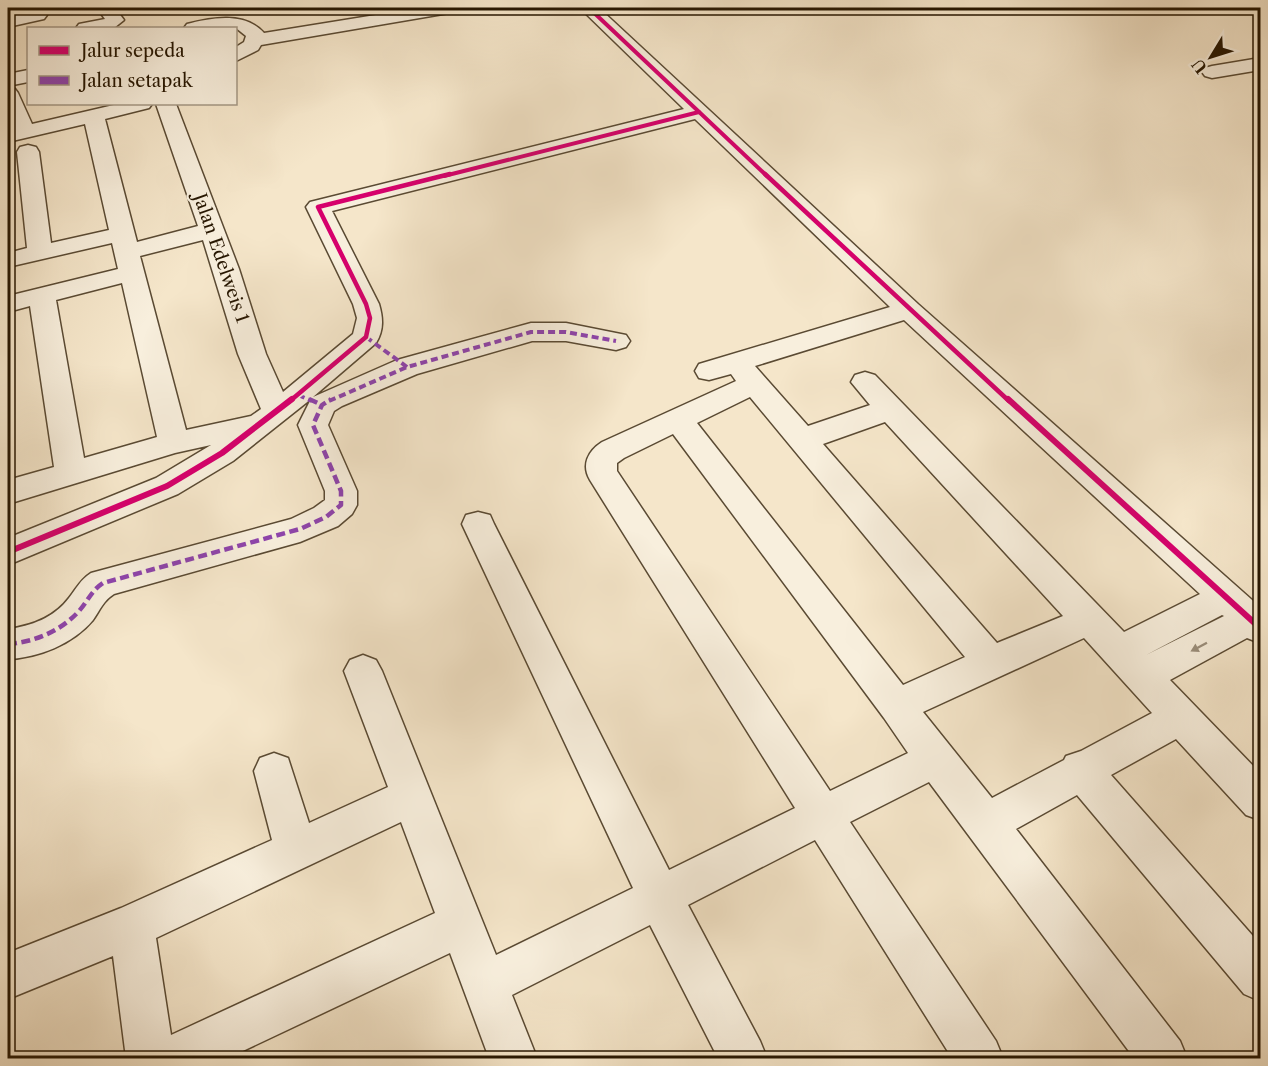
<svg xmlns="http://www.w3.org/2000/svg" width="1268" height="1066" font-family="'Libre Caslon Text',serif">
	<rect width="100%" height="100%" fill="#f5e6ca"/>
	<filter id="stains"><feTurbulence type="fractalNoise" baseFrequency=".00333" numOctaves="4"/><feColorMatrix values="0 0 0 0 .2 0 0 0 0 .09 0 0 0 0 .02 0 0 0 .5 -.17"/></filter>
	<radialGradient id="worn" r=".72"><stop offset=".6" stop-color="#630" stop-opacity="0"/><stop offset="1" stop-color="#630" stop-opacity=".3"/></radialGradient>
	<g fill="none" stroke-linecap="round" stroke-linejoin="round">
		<defs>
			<g id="minor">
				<polygon points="97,8 115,8 124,20 114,28 76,28 79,24 105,19"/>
				<path d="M 419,8 L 458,8 L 455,12 L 449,13 L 261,45 L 258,50 L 236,61 L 236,47 L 244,42 L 246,36 L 236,28 L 184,28 L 187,24 C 210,18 245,11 264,33 Z"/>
				<path d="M 580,8 L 599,8 L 918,304 L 1260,607 L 1260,643 L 1247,638 L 1170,680 L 1260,773 L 1260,820 L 1246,815 L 1176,739 L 1111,775 L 1260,944 L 1260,1001 L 1244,994 L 1077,795 L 1016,829 L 1180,1041 L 1187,1058 L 1134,1058 L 929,782 L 850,822 L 996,1041 L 1003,1058 L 952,1058 L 815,840 L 688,905 L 760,1041 L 767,1058 L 718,1058 L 650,925 L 512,995 L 537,1058 L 489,1058 L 450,953 L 228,1058 L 126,1058 L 113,956 L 8,999 L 8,953 L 121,908 L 272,840 L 254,771 L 260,758 L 274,753 L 288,758 L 309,823 L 388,787 L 344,671 L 350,660 L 363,655 L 376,660 L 382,671 L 496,955 L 633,888 L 462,524 L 466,515 L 478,512 L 490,515 L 494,524 L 669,870 L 795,808 L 590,480 C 581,465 588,451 602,442 L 736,381 L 731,374 L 709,380 L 699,378 L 695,371 L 699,364 L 890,307 L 695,119 L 332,211 L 379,304 C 383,318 384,330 376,343 L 313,397 L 397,360 L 531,323 L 566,323 L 626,335 L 630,341 L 626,347 L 616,350 L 566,341 L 532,341 L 417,374 L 342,406 L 334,411 L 328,425 L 357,491 L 357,505 L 352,514 L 338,526 L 300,542 L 114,594 C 103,601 100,610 93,620 C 73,644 38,658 8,659 L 8,629 C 31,626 54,618 69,598 C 77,588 80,580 91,573 L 291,519 L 314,508 L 325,500 L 325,491 L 298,425 L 311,399 L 233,461 L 178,494 L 8,565 L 8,538 L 156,478 L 211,445 L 175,453 L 8,504 L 8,480 L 54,467 L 30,306 L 8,312 L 8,296 L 118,269 L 112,243 L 8,267 L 8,253 L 27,248 L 17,152 L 20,147 L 28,145 L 36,147 L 39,152 L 51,243 L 109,230 L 85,124 L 8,142 L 8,130 L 12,129 L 8,117 L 8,87 L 15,89 L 18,93 L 32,124 L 118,104 L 152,104 L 149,108 L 105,119 L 137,242 L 198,226 L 156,104 L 176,104 L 239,269 L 266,354 L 283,392 L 353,334 L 357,318 L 353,304 L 306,207 L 310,202 L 684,109 ZM 203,240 L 238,354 L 261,409 L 251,416 L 186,430 L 140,256 ZM 122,283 L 157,437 L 84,458 L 56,300 ZM 904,320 L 1200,594 L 1124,632 L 875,375 L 865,372 L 855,375 L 851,382 L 870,405 L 808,426 L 755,366 ZM 750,397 L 965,657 L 903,685 L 697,423 ZM 885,422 L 1063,616 L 997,643 L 823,444 ZM 673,434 L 884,718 L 908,753 L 830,791 L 617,471 L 617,463 L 624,458 ZM 1222,615 L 1224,616 L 1146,655 ZM 1084,638 L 1152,713 L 1081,751 L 1066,756 L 1064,760 L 992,798 L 923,712 ZM 401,822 L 435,913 L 171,1035 L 156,938 Z"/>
				<polygon points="38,10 44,11 47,15 44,19 8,27 8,17"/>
				<polygon points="1260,58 1260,70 1212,78 1205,76 1202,72 1205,68 1212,66"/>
				<polygon points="28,70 28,82 8,86 8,74"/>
			</g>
		</defs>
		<!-- minor casing -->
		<use href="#minor" stroke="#5a4a33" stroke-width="3"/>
		<!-- minor -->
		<use href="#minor" fill="#f8efdd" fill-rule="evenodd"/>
		<!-- quiet-far1 -->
		<g stroke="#8e44ad" stroke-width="4" stroke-dasharray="7 4" stroke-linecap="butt">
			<polyline points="366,337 407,367"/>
			<polyline points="298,395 312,401"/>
			<polyline points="329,401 407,367 531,332 566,332 616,341"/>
		</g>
		<!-- quiet -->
		<g stroke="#8e44ad" stroke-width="4.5" stroke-dasharray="9 4.5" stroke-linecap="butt">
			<polyline points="309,399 322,405"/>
			<path d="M 8,644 C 35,642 61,631 79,611 C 88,601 91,591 103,583 L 300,529 L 326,517 L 341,505 L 341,491 L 313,425 L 322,405 L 331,399"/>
		</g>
		<defs>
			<g id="cycleway-far2">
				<polyline points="589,8 767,176"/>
				<polyline points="444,176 699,112"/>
			</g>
			<g id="cycleway-far1">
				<polyline points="765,174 1009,401"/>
				<polyline points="290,401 366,337 370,318 366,304 318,207 450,174"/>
			</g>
			<g id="cycleway">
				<polyline points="1008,399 1260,628"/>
				<polyline points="8,552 167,486 222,453 292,399"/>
			</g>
		</defs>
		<!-- cycleway-far2 casing -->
		<use href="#cycleway-far2" stroke="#f8efdd" stroke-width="6"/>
		<!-- cycleway-far1 casing -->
		<use href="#cycleway-far1" stroke="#f8efdd" stroke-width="8"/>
		<!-- cycleway casing -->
		<use href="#cycleway" stroke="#f8efdd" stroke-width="10"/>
		<!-- cycleway-far2 -->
		<use href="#cycleway-far2" stroke="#d6006c" stroke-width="4"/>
		<!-- cycleway-far1 -->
		<use href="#cycleway-far1" stroke="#d6006c" stroke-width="4.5"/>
		<!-- cycleway -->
		<use href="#cycleway" stroke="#d6006c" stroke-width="6"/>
	</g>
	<!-- one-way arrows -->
	<defs><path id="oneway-solid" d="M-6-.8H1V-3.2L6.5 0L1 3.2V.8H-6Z" transform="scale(1.5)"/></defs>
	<use fill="#9a8d7a" href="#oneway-solid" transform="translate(1199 647) rotate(152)"/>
	<g text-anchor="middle" stroke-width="4.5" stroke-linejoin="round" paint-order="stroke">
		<!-- far-street labels -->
		<g font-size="18" fill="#261601" stroke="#f8efdd">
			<text transform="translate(221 258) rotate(71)" y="6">Jalan Edelweis 1</text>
		</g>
	</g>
	<!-- margin -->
	<rect width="1268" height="1066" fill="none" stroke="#f5e6ca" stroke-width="30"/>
	<rect x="9" y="9" width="1250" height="1048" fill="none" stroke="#261601" stroke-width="3"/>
	<rect x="15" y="15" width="1238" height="1036" fill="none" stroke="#261601" stroke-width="1.5"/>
	<!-- legend -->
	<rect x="27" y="27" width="210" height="78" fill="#f8efdd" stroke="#a49885" stroke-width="1.5"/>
	<rect x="39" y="46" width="30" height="9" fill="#d6006c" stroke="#a49885" stroke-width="1.5"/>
	<text x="81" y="57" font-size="18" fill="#261601">Jalur sepeda</text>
	<rect x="39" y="76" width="30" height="9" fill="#8e44ad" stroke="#a49885" stroke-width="1.5"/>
	<text x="81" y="87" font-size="18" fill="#261601">Jalan setapak</text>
	<!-- north arrow -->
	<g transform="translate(1211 57) rotate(232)" stroke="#f8efdd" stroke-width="4.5" paint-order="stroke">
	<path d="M0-4.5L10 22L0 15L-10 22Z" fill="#261601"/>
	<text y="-9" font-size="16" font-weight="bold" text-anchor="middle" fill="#261601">U</text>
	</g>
	<rect width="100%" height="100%" filter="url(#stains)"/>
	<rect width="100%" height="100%" fill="url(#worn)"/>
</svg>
